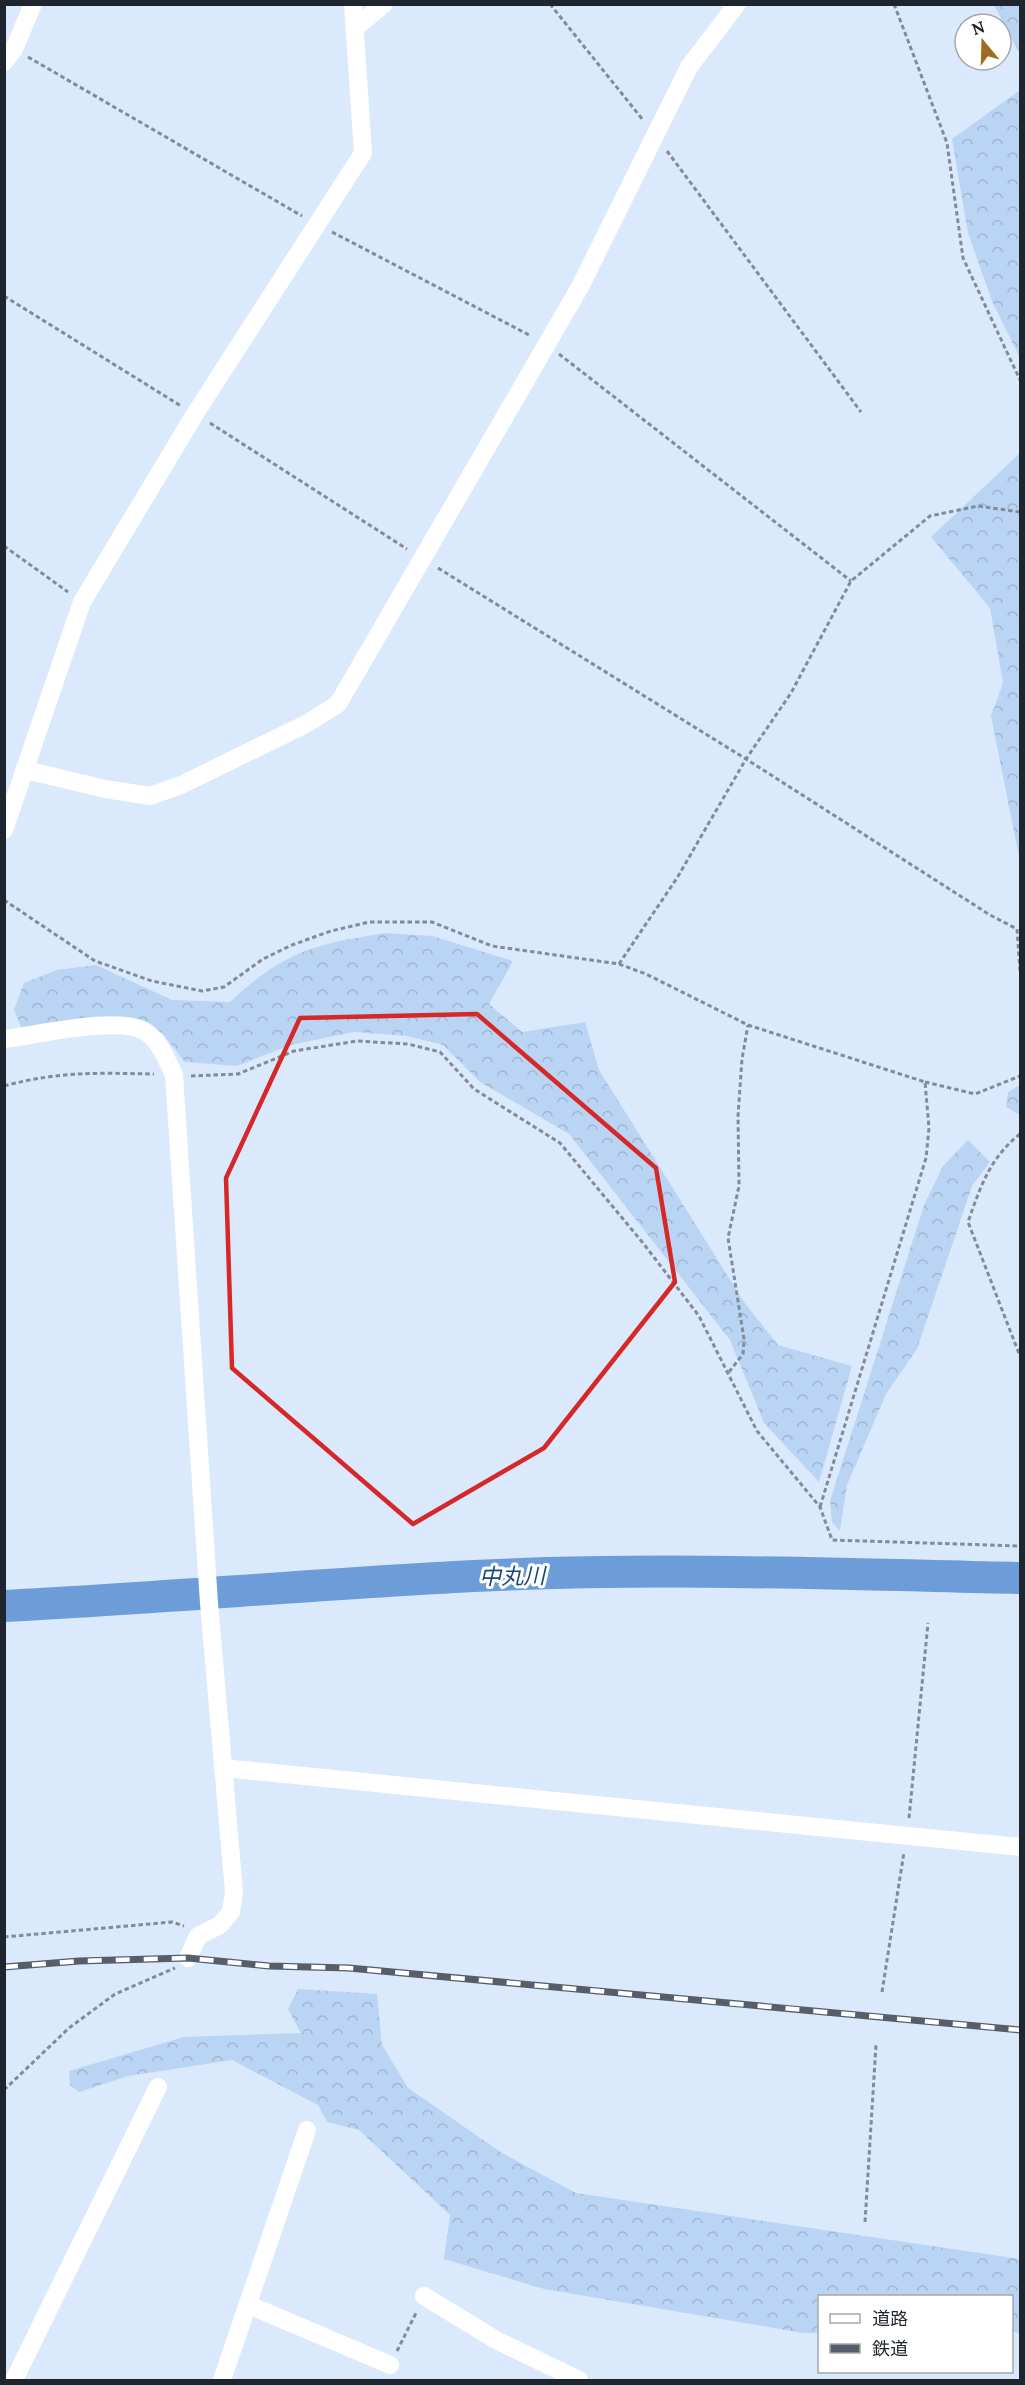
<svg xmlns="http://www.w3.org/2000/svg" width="1025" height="2385" font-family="Lora,'Noto Sans JP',serif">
	<defs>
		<pattern id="forest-crowns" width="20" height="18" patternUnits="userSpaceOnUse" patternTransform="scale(1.5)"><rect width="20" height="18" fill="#bad4f4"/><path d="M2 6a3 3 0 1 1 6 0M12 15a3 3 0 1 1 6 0" fill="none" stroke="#9fb6d2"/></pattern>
	</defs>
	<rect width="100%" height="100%" fill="#dbe9fc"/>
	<!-- forest -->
	<g fill="url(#forest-crowns)">
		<polygon points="994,5 1020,5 1020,54"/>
		<polygon points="1020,90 1020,358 992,301 968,233 952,139"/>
		<polygon points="1020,453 1020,862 991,716 1003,683 990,608 931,537"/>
		<path d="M 385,933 L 432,936 L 513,961 L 489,1004 L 522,1032 L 585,1022 L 599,1070 L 744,1302 L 778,1345 L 852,1366 L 819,1482 L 764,1423 L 730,1340 L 569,1134 L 480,1082 L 443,1045 L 407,1036 L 354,1032 L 290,1045 L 237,1066 L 185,1062 L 162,1033 L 131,1017 L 23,1031 L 14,1010 L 24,983 L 57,970 L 96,965 L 172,1000 L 230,1002 C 283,952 315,944 385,933 Z"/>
		<polygon points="1020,1085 1020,1115 1006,1107 1008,1092"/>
		<polygon points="968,1140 990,1162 972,1186 917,1349 886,1394 847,1485 840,1531 832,1522 830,1501 924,1205 943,1166"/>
		<polygon points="298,1989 377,1994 382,2045 408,2088 502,2153 576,2193 1020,2259 1020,2334 1012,2331 1012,2296 820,2296 819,2333 803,2333 544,2289 444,2259 450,2215 359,2130 327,2122 318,2105 232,2060 128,2076 79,2092 70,2085 69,2071 184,2037 301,2033 288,2009"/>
	</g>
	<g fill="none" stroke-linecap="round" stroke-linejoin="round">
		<!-- river -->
		<path stroke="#6d9dd8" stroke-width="32" d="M 4,1606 C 161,1598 317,1584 474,1576 C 656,1567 839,1574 1020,1578"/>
		<!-- path -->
		<g stroke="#818c9a" stroke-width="3" stroke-dasharray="4.5 3" stroke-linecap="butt">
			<polyline points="550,4 643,120"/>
			<polyline points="894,4 947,143 963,258 1020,380"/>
			<polyline points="28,57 302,216"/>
			<polyline points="667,151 861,412"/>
			<polyline points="332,232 531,336"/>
			<polyline points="4,296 181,406"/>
			<polyline points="559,354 851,581"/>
			<polyline points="210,423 407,549"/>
			<polyline points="4,546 68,592"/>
			<polyline points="438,568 746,759 990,915 1017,929 1020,971"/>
			<polyline points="4,900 95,961 152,981 202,991 224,987 263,959 292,945 331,931 369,922 432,922 492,946 619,964 646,974 748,1025 925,1082 929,1128 926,1158 820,1507"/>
			<polyline points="619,964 677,878 746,759 791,693 851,581 930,516 978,506 1020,512"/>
			<polyline points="191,1076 238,1074 294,1051 357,1041 408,1044 440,1052 474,1089 560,1143 643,1243 699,1316 757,1431 820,1507 832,1540 1020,1546"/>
			<polyline points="925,1082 975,1094 1020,1076"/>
			<path d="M 4,1086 C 60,1071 98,1073 154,1074"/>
			<path d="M 1020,1134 C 990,1158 981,1185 968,1222 L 1020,1356"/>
			<polyline points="729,1372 743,1354 744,1339 728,1238 739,1186 738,1116 742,1059 748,1025"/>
			<polyline points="909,1818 928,1623"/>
			<polyline points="4,1937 172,1922 184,1926"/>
			<polyline points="882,1992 904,1852"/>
			<polyline points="4,2090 69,2028 115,1994 175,1968"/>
			<polyline points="865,2222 876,2045"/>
			<polyline points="397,2351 417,2311"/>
		</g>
		<!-- minor -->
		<g stroke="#fff" stroke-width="18">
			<polyline points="355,28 384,4"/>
			<polyline points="4,62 14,49 33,4"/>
			<polyline points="26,770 105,789 150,796 181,785 308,723 338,704 580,287 689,67 737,4"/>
			<polyline points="4,830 82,602 195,414 363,153 353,4"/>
			<path d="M 4,1039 C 38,1035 120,1015 146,1032 C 160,1041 167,1061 174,1075 L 209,1603 L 234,1892 L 231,1912 L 220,1925 L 198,1936 L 188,1958"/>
			<polyline points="223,1768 1020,1847"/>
			<polyline points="424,2296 496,2340 579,2380"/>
			<polyline points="249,2305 390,2365"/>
			<polyline points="14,2380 158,2087"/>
			<polyline points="222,2380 307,2130"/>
		</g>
		<defs>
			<polyline id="rail" points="4,1967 79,1961 188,1958 269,1966 349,1968 1020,2030"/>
		</defs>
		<!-- rail casing -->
		<use href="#rail" stroke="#555e6a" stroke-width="7"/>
		<!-- rail -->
		<use href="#rail" stroke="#fff" stroke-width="4.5" stroke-dasharray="14" stroke-linecap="butt"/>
	</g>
	<!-- marked area -->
	<path fill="none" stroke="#d62828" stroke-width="4.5" stroke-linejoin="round" d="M 477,1014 L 656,1168 L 675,1282 L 544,1448 L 413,1524 L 232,1368 L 226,1178 L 300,1018 Z"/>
	<g text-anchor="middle" stroke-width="6" stroke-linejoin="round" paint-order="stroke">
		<!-- water labels -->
		<g font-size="22" font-style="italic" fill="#18477e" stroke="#fff">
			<text transform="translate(512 1576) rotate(-1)" y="8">中丸川</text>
		</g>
	</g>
	<!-- border -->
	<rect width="1025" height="2385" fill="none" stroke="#1e252e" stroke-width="12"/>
	<!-- legend -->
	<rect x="818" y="2295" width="195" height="78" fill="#ffffff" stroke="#a5a8ab" stroke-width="1.5"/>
	<rect x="830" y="2314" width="30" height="9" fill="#ffffff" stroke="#a5a8ab" stroke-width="1.5"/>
	<text x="872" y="2325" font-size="18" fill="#1e252e">道路</text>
	<rect x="830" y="2344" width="30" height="9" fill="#555e6a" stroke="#a5a8ab" stroke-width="1.5"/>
	<text x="872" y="2355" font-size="18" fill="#1e252e">鉄道</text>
	<!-- north arrow -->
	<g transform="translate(983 42) rotate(341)"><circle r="28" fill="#ffffff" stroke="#a5a8ab" stroke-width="1.5"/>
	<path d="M0-4.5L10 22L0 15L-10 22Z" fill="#9d6e21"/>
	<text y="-9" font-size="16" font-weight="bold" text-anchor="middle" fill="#1e252e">N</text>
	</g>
</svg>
